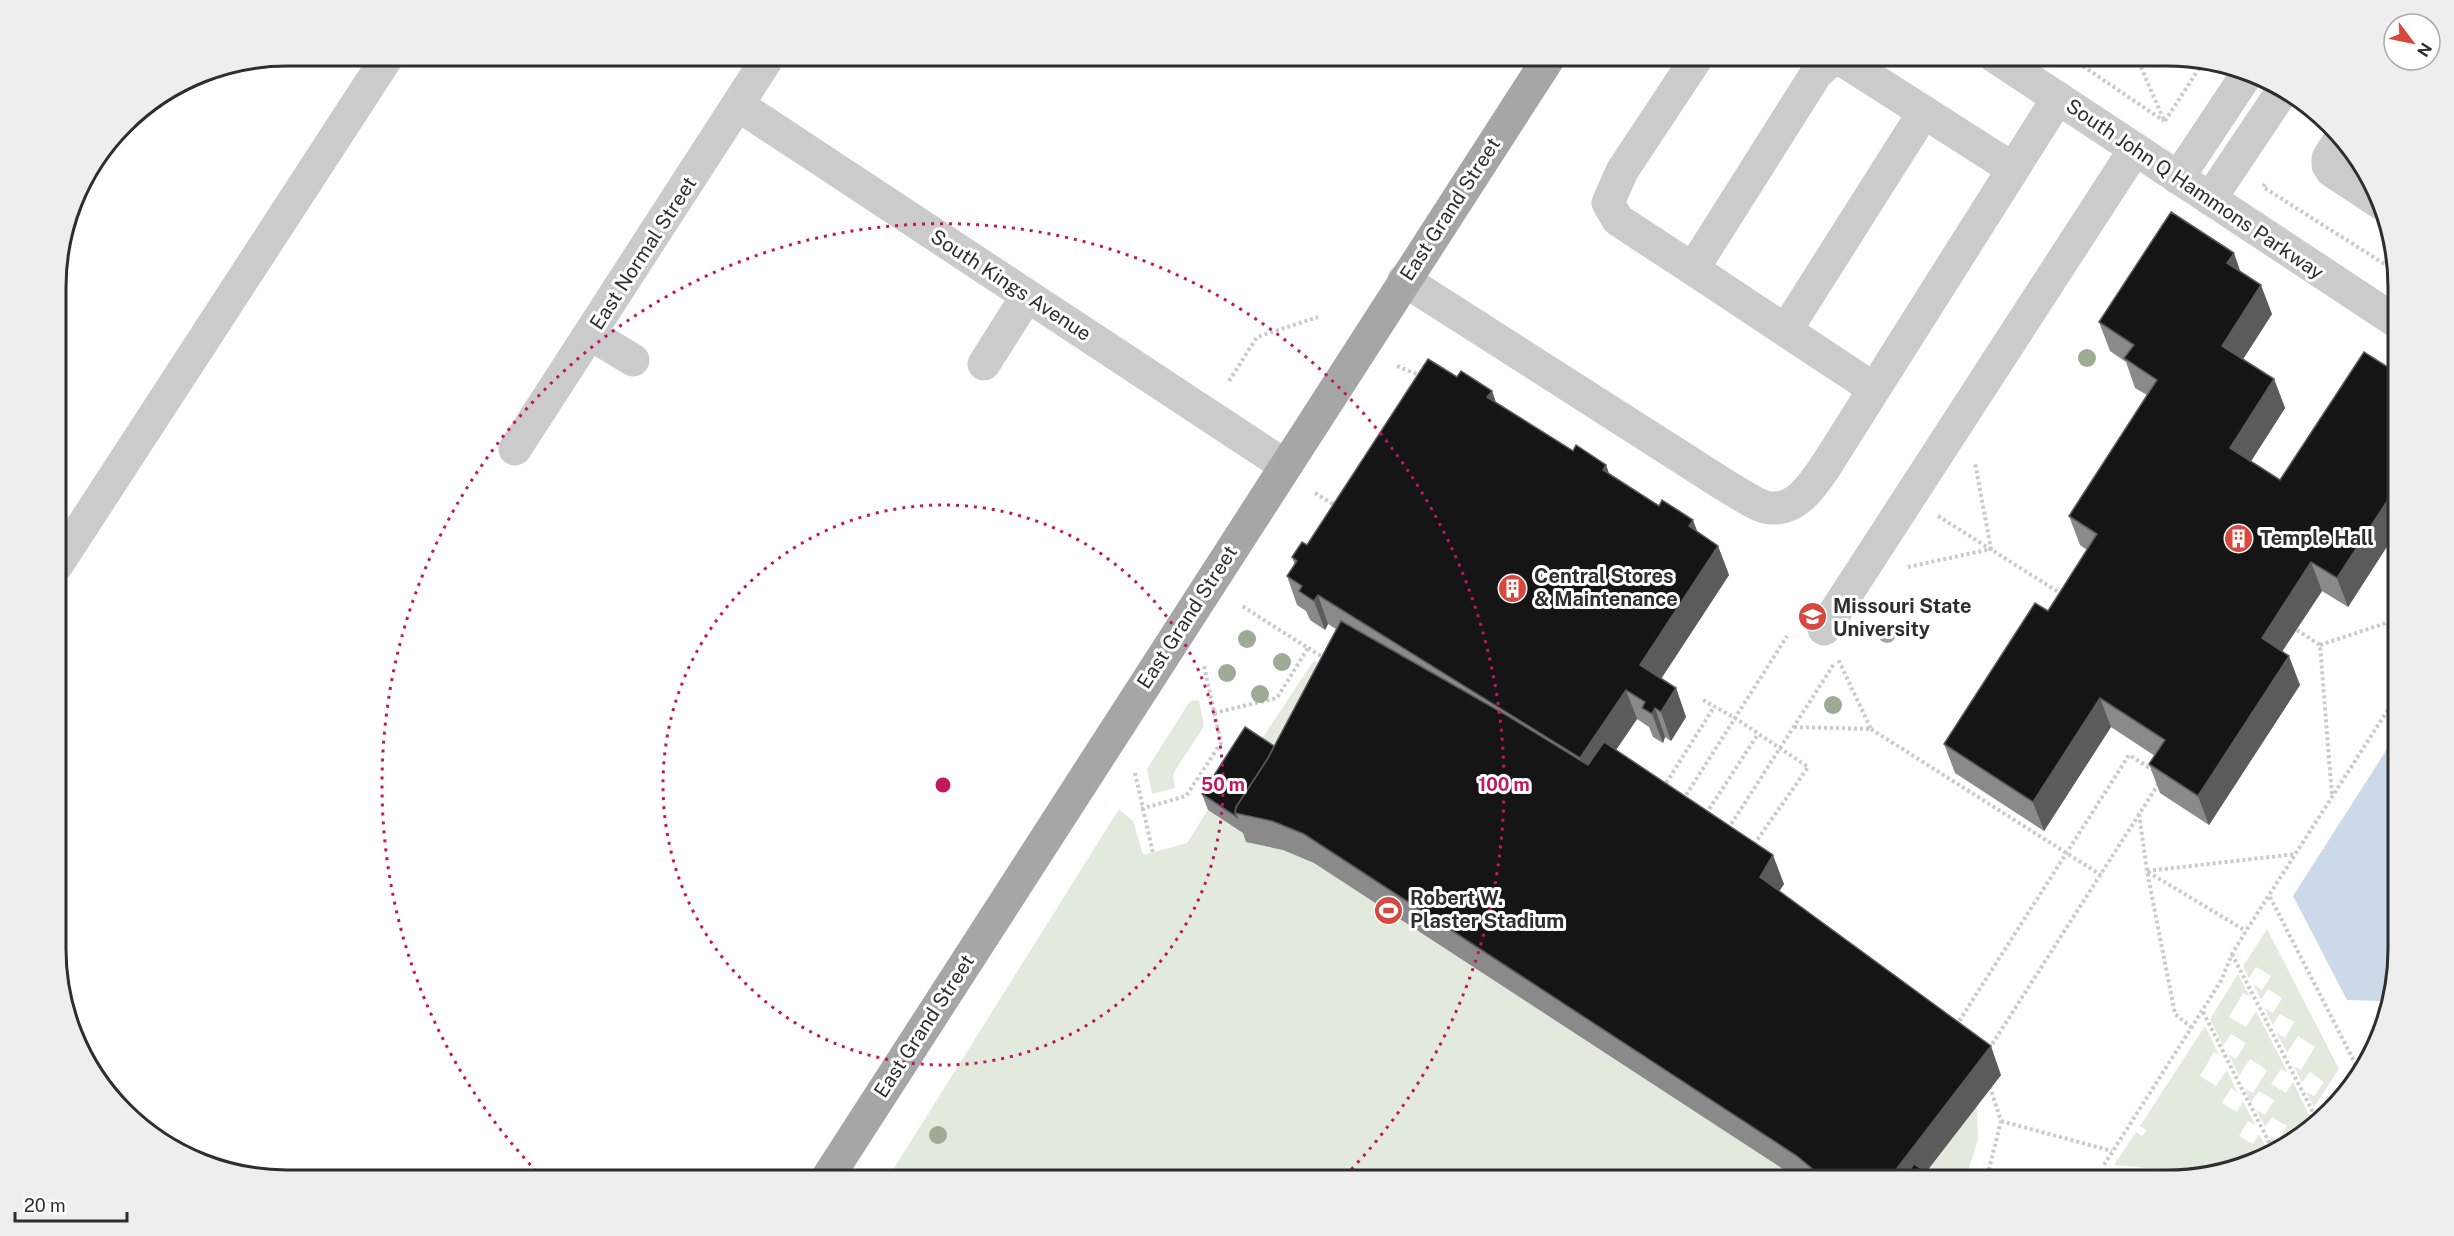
<svg xmlns="http://www.w3.org/2000/svg" width="2454" height="1236" font-family="'Public Sans',sans-serif">
	<rect width="100%" height="100%" fill="#fff"/>
	<!-- green -->
	<g fill="#e2eadd">
		<polygon points="1314,660 1515,780 1976,1073 1978,1140 1965,1180 891,1180 891,1173 1119,809 1133,821 1143,855 1187,843 1251,742 1257,746"/>
		<polygon points="1199,700 1204,726 1173,774 1175,788 1152,794 1147,769 1190,701"/>
		<polygon points="2267,929 2339,1069 2314,1107 2306,1092 2314,1096 2324,1082 2310,1072 2302,1083 2294,1066 2301,1070 2315,1047 2298,1036 2287,1053 2276,1032 2285,1038 2294,1022 2280,1014 2273,1025 2264,1008 2273,1013 2282,998 2268,989 2261,1000 2253,984 2262,990 2271,976 2256,967 2249,978 2243,966"/>
		<polygon points="2238,974 2250,997 2243,993 2229,1017 2246,1027 2256,1011 2288,1073 2281,1069 2271,1084 2286,1093 2293,1082 2309,1115 2290,1144 2277,1151 2269,1135 2278,1141 2287,1126 2272,1117 2265,1127 2256,1109 2265,1115 2274,1100 2259,1091 2251,1102 2245,1089 2253,1093 2267,1070 2250,1059 2239,1076 2228,1054 2236,1059 2246,1043 2231,1034 2223,1046 2210,1019"/>
		<polygon points="2205,1026 2219,1055 2214,1052 2200,1076 2216,1086 2227,1070 2237,1092 2231,1088 2222,1103 2237,1112 2243,1101 2256,1126 2248,1121 2239,1136 2253,1144 2259,1134 2270,1154 2242,1168 2213,1174 2114,1165 2136,1132 2142,1136 2147,1130 2140,1126"/>
	</g>
	<!-- water -->
	<polygon fill="#cbd9e9" points="2396,735 2398,950 2390,987 2381,1001 2347,1000 2293,896"/>
	<g fill="none" stroke-linecap="round" stroke-linejoin="round">
		<!-- path -->
		<g stroke="#cbcbcb" stroke-width="4" stroke-dasharray="3 3" stroke-linecap="butt">
			<polyline points="2068,56 2164,121"/>
			<polyline points="2136,56 2164,120"/>
			<polyline points="2165,121 2202,64"/>
			<polyline points="2265,184 2263,187 2397,272"/>
			<polyline points="1397,366 1421,376"/>
			<polyline points="1229,381 1257,337 1318,317"/>
			<polyline points="1315,493 1338,507"/>
			<polyline points="1938,516 2063,595"/>
			<polyline points="1908,567 1991,549 1975,463"/>
			<polyline points="2297,630 2320,645 2332,796"/>
			<polyline points="2320,645 2398,619"/>
			<polyline points="1308,648 1326,659"/>
			<polyline points="1703,700 1735,718 1808,767 1753,846"/>
			<polyline points="1214,713 1277,698 1308,648 1242,606"/>
			<polyline points="1794,727 1871,729 1838,659"/>
			<polyline points="1871,729 2101,875"/>
			<polyline points="1135,773 1153,853"/>
			<polyline points="1663,788 1714,707"/>
			<polyline points="1683,800 1787,636"/>
			<polyline points="1141,809 1186,796 1221,743 1204,666"/>
			<polyline points="1706,814 1758,734"/>
			<polyline points="2139,814 2147,871 2175,1014 2192,1028"/>
			<polyline points="1728,829 1834,664"/>
			<polyline points="2147,871 2296,854"/>
			<polyline points="2148,872 2246,931"/>
			<polyline points="2270,897 2357,1067"/>
			<polyline points="2232,954 2318,1122"/>
			<polyline points="2203,1012 2274,1152"/>
			<polyline points="1956,1026 2129,755 2153,770"/>
			<polyline points="1989,1049 2159,783"/>
			<polyline points="2327,1114 2379,1031"/>
			<polyline points="2001,1121 2112,1151"/>
			<polyline points="2104,1165 2221,981 2232,954 2246,931 2398,694"/>
			<polyline points="1982,1180 1989,1169 2001,1121 1989,1084"/>
		</g>
		<!-- minor -->
		<g stroke="#cbcbcb" stroke-width="33">
			<polyline points="1994,56 2397,322"/>
			<polyline points="738,105 1284,465"/>
			<polyline points="2341,138 2328,158 2328,165 2332,171 2382,204"/>
			<polyline points="2178,178 2247,74"/>
			<polyline points="2210,199 2283,90"/>
			<polyline points="1693,269 1618,220 1608,203 1622,171 1698,56"/>
			<path d="M 1404,280 L 1723,484 C 1734,490 1753,504 1765,507 C 1795,514 1813,485 1827,464 L 2058,98"/>
			<polyline points="1786,330 1924,112"/>
			<polyline points="590,334 633,360"/>
			<polyline points="984,364 1027,296"/>
			<polyline points="1874,389 1693,269 1703,253 1816,74 1830,61 1844,61 2013,169"/>
			<polyline points="515,449 769,56"/>
			<polyline points="57,565 388,56"/>
			<polyline points="1824,629 2135,149"/>
		</g>
		<!-- major -->
		<polyline stroke="#a6a6a6" stroke-width="33" points="826,1180 1550,56"/>
	</g>
	<!-- trees -->
	<g fill="#9dab95">
		<circle cx="2087" cy="358" r="9"/>
		<circle cx="1887" cy="634" r="9"/>
		<circle cx="1247" cy="639" r="9"/>
		<circle cx="1282" cy="662" r="9"/>
		<circle cx="1227" cy="673" r="9"/>
		<circle cx="1260" cy="694" r="9"/>
		<circle cx="1833" cy="705" r="9"/>
		<circle cx="938" cy="1135" r="9"/>
	</g>
	<!-- wall -->
	<g fill="#8a8a8a">
		<polygon points="2241,272 2272,314 2243,359 2274,379 2285,408 2251,461 2280,480 2397,373 2397,531 2348,607 2322,591 2282,651 2300,685 2209,825 2160,793 2149,764 2155,756 2111,727 2044,831 1955,773 1944,744 2048,611 2087,550 2080,545 2069,516 2147,395 2135,388 2126,362 2110,351 2099,322"/>
		<polygon points="1457,377 1492,391 1496,403 1573,451 1606,465 1609,474 1718,546 1729,575 1661,679 1676,688 1686,717 1671,741 1665,737 1663,743 1653,737 1649,727 1637,719 1616,750 1784,884 1779,891 2001,1075 1926,1172 1937,1180 1800,1180 1314,863 1283,850 1246,842 1243,833 1208,810 1202,794 1274,746 1336,629 1328,624 1325,630 1310,620 1306,611 1297,605 1287,576 1295,565 1292,557 1307,545"/>
	</g>
	<!-- shaded-wall -->
	<g fill="#5b5b5b">
		<polygon points="2234,253 2244,282 2227,263"/>
		<polygon points="2261,285 2272,314 2233,375 2222,346"/>
		<polygon points="2274,379 2285,408 2241,477 2230,448"/>
		<polygon points="1492,391 1502,420 1487,397"/>
		<polygon points="1606,465 1616,494 1603,470"/>
		<polygon points="2397,486 2397,531 2348,607 2337,578"/>
		<polygon points="1693,520 1704,549 1689,526"/>
		<polygon points="1718,546 1729,575 1651,694 1640,665"/>
		<polygon points="2311,562 2322,591 2272,667 2262,638"/>
		<polygon points="1318,595 1328,624 1325,630 1314,601"/>
		<polygon points="2289,656 2300,685 2209,825 2198,796"/>
		<polygon points="1676,688 1686,717 1671,741 1661,712"/>
		<polygon points="1626,690 1637,719 1591,787 1580,758"/>
		<polygon points="2100,698 2111,727 2044,831 2033,802"/>
		<polygon points="1655,708 1665,737 1663,743 1652,714"/>
		<polygon points="1773,855 1784,884 1770,906 1760,877"/>
		<polygon points="1991,1046 2001,1075 1920,1180 1888,1180"/>
	</g>
	<!-- building -->
	<g fill="#151515" stroke="#5b5b5b" stroke-width="1.5">
		<polygon points="2171,212 2234,253 2227,263 2261,285 2222,346 2274,379 2230,448 2280,480 2364,352 2397,373 2397,486 2337,578 2311,562 2262,638 2289,656 2198,796 2149,764 2165,740 2100,698 2033,802 1944,744 2035,603 2048,611 2097,534 2069,516 2157,380 2124,358 2134,345 2099,322"/>
		<polygon points="1428,359 1457,377 1461,371 1492,391 1487,397 1573,451 1576,445 1606,465 1603,470 1659,506 1662,500 1693,520 1689,526 1718,546 1640,665 1676,688 1661,712 1655,708 1652,714 1642,708 1645,702 1626,690 1580,758 1318,595 1314,601 1299,591 1302,586 1287,576 1297,561 1292,557 1302,542 1307,545"/>
		<polygon points="1341,621 1508,716 1588,765 1604,742 1773,855 1760,877 1991,1046 1888,1180 1826,1180 1797,1156 1304,834 1272,821 1235,813 1236,807 1268,758"/>
		<polygon points="1245,727 1274,746 1268,758 1236,807 1235,813 1237,817 1202,794"/>
		<polygon points="1914,1164 1937,1180 1903,1180"/>
	</g>
	<!-- distance rings -->
	<g fill="none" stroke="#c2185b" stroke-width="3" stroke-dasharray="3 6">
		<circle cx="943" cy="785" r="280"/>
		<path d="M543 1178A561 561 0 1 1 1343 1178"/>
	</g>
	<!-- icons -->
	<defs>
		<symbol id="building-disc" viewBox="-11 -11 22 22"><circle r="9.5" fill="#d7493e" stroke="#fff"/><path d="M-4-6H4V6H1V3H-1V6H-4ZM-2.5-4.3h1.7v1.8h-1.7ZM.8-4.3h1.7v1.8H.8ZM-2.5-1h1.7V.8h-1.7ZM.8-1h1.7V.8H.8Z" fill="#fff"/></symbol>
		<symbol id="university-disc" viewBox="-11 -11 22 22"><circle r="9.5" fill="#d7493e" stroke="#fff"/><path d="M0-5L7-2L0 1L-7-2ZM-4 1L0 2.5L4 1V4Q0 6-4 4Z" fill="#fff"/></symbol>
		<symbol id="stadium-disc" viewBox="-11 -11 22 22"><circle r="9.5" fill="#d7493e" stroke="#fff"/><path d="M0-5a6.5 5 0 1 0 0 10a6.5 5 0 1 0 0-10ZM-3.5-1.8h7v3.6h-7Z" fill="#fff"/></symbol>
	</defs>
	<g fill-rule="evenodd">
		<use href="#building-disc" x="2222" y="522" width="33" height="33"/>
		<use href="#building-disc" x="1496" y="572" width="33" height="33"/>
		<use href="#university-disc" x="1796" y="600" width="33" height="33"/>
		<use href="#stadium-disc" x="1372" y="894" width="33" height="33"/>
	</g>
	<g text-anchor="middle" stroke-width="6" stroke-linejoin="round" paint-order="stroke">
		<!-- street labels -->
		<g font-size="20" fill="#2e2e2e" stroke="#fff">
			<text transform="translate(2195 189) rotate(34)" y="7">South John Q Hammons Parkway</text>
			<text transform="translate(1450 209) rotate(-57)" y="7">East Grand Street</text>
			<text transform="translate(643 253) rotate(-57)" y="7">East Normal Street</text>
			<text transform="translate(1011 285) rotate(33)" y="7">South Kings Avenue</text>
			<text transform="translate(1187 617) rotate(-57)" y="7">East Grand Street</text>
			<text transform="translate(924 1026) rotate(-57)" y="7">East Grand Street</text>
		</g>
		<!-- poi labels -->
		<g font-size="20" font-weight="bold" fill="#2e2e2e" stroke="#fff" text-anchor="start">
			<text x="2260" y="545">Temple Hall</text>
			<text x="1534" y="583">Central Stores<tspan x="1534" dy="23">&amp; Maintenance</tspan></text>
			<text x="1833" y="613">Missouri State<tspan x="1833" dy="23">University</tspan></text>
			<text x="1410" y="905">Robert W.<tspan x="1410" dy="23">Plaster Stadium</tspan></text>
		</g>
	</g>
	<!-- crop -->
	<path d="M0 0H2454V1236H0ZM287 66H2167A221 221 0 0 1 2388 287V949A221 221 0 0 1 2167 1170H287A221 221 0 0 1 66 949V287A221 221 0 0 1 287 66Z" fill="#eee" fill-rule="evenodd"/>
	<path fill="none" stroke="#2e2e2e" stroke-width="3" d="M287 66H2167A221 221 0 0 1 2388 287V949A221 221 0 0 1 2167 1170H287A221 221 0 0 1 66 949V287A221 221 0 0 1 287 66Z"/>
	<circle cx="943" cy="785" r="9" fill="#c2185b" stroke="#fff" stroke-width="3"/>
	<g font-size="18" text-anchor="middle" font-weight="bold" fill="#c2185b" stroke="#fff" stroke-width="6" stroke-linejoin="round" paint-order="stroke">
		<text x="1223" y="791">50 m</text>
		<text x="1504" y="791">100 m</text>
	</g>
	<!-- north arrow -->
	<g transform="translate(2412 42) rotate(122)"><circle r="28" fill="#ffffff" stroke="#ababab" stroke-width="1.5"/>
	<path d="M0-4.5L10 22L0 15L-10 22Z" fill="#d7493e"/>
	<text y="-9" font-size="16" font-weight="bold" text-anchor="middle" fill="#2e2e2e">N</text>
	</g>
	<!-- scale -->
	<path d="M15 1212v9h112v-9" fill="none" stroke="#2e2e2e" stroke-width="3"/>
	<text x="24" y="1212" font-size="18" fill="#2e2e2e" stroke="#ffffff" stroke-width="4.5" paint-order="stroke">20 m</text>
</svg>
